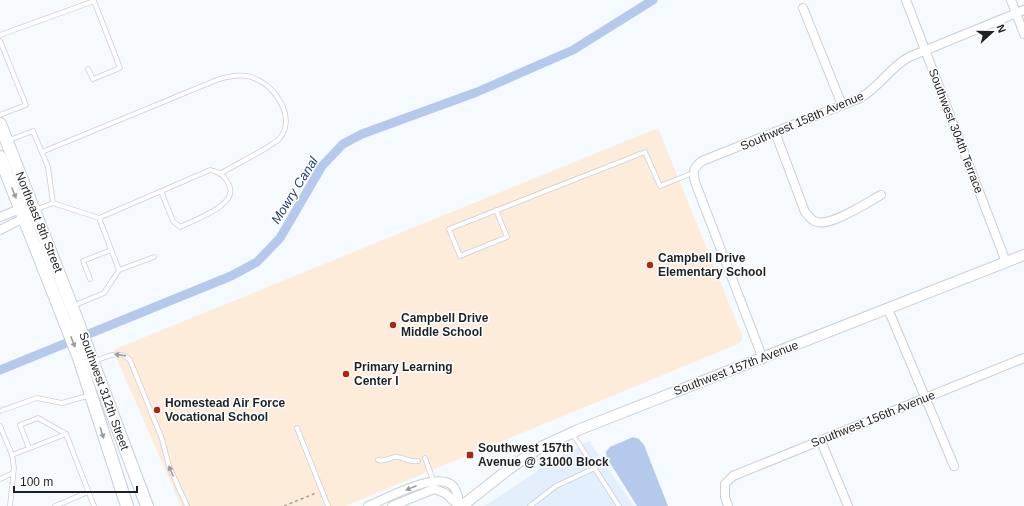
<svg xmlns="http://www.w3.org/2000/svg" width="1024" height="506" font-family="Arial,sans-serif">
	<rect width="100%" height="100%" fill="#f5faff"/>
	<!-- built -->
	<polygon fill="#e4effe" points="589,441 634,506 484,506 554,460"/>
	<!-- education -->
	<polygon fill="#fdecda" points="658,128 742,335 742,340 738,344 345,506 181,506 113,350"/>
	<!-- water -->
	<polygon fill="#b5c9ed" points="633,437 639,439 644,445 668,506 637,506 607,458 606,452 610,447"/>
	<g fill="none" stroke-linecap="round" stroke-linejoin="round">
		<!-- canal -->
		<polyline stroke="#b5c9ed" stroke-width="9" points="0,370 231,276 257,262 280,238 322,166 343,144 362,134 477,92 573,50 653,0"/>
		<defs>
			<g id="service">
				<polyline points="0,35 94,1 120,68 93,79 88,69"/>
				<polyline points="0,41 26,105 0,115"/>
				<polyline points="7,141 33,131 48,167 53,203"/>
				<path d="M 42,152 L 219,79 C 232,76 244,73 256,79 C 276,87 297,119 279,139 C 270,148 234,165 220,174"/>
				<path d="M 35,210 L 53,203 L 99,218 L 210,170 C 220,172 225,176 229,185 C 239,205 194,220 180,227 L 173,221 L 161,191"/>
				<polyline points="496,210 507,237 460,256 449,229 645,152 660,186 693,173"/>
				<polyline points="99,218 119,270"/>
				<polyline points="90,279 83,261 111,250"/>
				<polyline points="73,306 104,293 119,270 154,257"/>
				<path d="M 95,361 C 106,357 120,349 130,360 L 162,439 L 169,466 L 187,506"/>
				<polyline points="0,411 37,398 62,403 91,395"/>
				<polyline points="0,426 12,455 14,468 10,506"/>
				<polyline points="297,428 328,506"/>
				<polyline points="572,433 619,506"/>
				<polyline points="29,448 20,425 38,418 66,434"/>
				<polyline points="12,455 66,434 94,506"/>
				<polyline points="425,458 433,480"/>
				<path d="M 378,460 C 385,462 388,458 395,457 C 403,456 409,463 418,461"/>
				<polyline points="0,479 13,473"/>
				<polyline points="55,506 88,492"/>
				<polyline points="530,506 556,486 595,468"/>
			</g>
			<g id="minor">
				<polyline points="906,0 1006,262"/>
				<polyline points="1011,0 1024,34"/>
				<polyline points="803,8 842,105"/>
				<path d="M 775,132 L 805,212 C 808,215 810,219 814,221 C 828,229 868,202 881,195"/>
				<polyline points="0,217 20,209 25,210"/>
				<polyline points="0,230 28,216"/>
				<polyline points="888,309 954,466"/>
				<path d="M 763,359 L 695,182 C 692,172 694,167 702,161 L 860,98 C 880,87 889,68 909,57 L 1024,10"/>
				<polyline points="821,441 848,506"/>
				<path d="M 368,506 C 386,499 437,470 453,486 C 458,491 458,499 460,506"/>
				<polyline points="392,506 434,489 445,493 459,506"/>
				<polyline points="728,506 725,497 725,484 733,476 1024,358"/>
			</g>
			<polyline id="tertiary" points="462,506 509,469 539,448 578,430 1024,255"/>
			<g id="secondary">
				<polyline points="0,124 72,307 147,506"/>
				<polyline points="0,157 79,358 127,506"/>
			</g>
		</defs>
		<!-- service casing -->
		<use href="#service" stroke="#c9cfd8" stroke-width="5.5"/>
		<!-- minor casing -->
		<use href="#minor" stroke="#c9cfd8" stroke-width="10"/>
		<!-- tertiary casing -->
		<use href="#tertiary" stroke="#c9cfd8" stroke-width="12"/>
		<!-- secondary casing -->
		<use href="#secondary" stroke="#c9cfd8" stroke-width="14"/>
		<!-- path -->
		<polyline stroke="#999da1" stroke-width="1.5" stroke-dasharray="3 3" stroke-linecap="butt" points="284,506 316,493"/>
		<!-- service -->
		<use href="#service" stroke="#fff" stroke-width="4"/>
		<!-- minor -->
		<use href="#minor" stroke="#fff" stroke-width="8"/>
		<!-- tertiary -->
		<use href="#tertiary" stroke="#fff" stroke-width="10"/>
		<!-- secondary -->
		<use href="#secondary" stroke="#fff" stroke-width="12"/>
	</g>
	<!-- one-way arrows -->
	<defs><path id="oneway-solid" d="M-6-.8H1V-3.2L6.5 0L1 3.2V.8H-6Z"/></defs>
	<g fill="#9a9b9c">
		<use href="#oneway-solid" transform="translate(14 193) rotate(68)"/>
		<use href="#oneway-solid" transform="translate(73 342) rotate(69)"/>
		<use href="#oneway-solid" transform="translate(120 355) rotate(-172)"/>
		<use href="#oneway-solid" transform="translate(102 433) rotate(72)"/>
		<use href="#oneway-solid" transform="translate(171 471) rotate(-113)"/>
		<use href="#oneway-solid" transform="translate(411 488) rotate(158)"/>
	</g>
	<!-- markers -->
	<g fill="#b22412" stroke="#fff" stroke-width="1.5">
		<circle cx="650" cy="265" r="4"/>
		<circle cx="393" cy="325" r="4"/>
		<circle cx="346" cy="374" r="4"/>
		<circle cx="157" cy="410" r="4"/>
		<rect x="466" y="451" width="8" height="8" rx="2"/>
	</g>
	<g text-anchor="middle" stroke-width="3" stroke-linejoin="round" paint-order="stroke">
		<!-- street labels -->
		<g font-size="12" fill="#1e2124" stroke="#fff">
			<text transform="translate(802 121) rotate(-23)" y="4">Southwest 158th Avenue</text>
			<text transform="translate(956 131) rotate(69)" y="4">Southwest 304th Terrace</text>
			<text transform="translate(39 222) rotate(68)" y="4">Northeast 8th Street</text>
			<text transform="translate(736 368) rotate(-21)" y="4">Southwest 157th Avenue</text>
			<text transform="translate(104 391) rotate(70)" y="4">Southwest 312th Street</text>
			<text transform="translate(873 419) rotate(-22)" y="4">Southwest 156th Avenue</text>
		</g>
		<!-- poi labels -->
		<g font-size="12" font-weight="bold" fill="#1e2124" stroke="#fff" text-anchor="start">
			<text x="658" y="262">Campbell Drive<tspan x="658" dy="14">Elementary School</tspan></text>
			<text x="401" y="322">Campbell Drive<tspan x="401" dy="14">Middle School</tspan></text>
			<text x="354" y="371">Primary Learning<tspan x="354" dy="14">Center I</tspan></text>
			<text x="165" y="407">Homestead Air Force<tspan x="165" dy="14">Vocational School</tspan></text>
			<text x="478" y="452">Southwest 157th<tspan x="478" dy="14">Avenue @ 31000 Block</tspan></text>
		</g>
		<!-- water labels -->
		<g font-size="13" font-style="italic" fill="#28416f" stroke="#fff">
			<text transform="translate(294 190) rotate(-58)" y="5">Mowry Canal</text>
		</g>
	</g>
	<!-- north arrow -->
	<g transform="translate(992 32) rotate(69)" stroke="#ffffff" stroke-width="3" paint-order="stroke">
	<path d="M0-3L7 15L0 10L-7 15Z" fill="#1e2124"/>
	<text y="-6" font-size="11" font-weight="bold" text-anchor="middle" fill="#1e2124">N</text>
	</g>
	<!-- scale -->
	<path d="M14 486v6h123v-6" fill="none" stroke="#1e2124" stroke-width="2"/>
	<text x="20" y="486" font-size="12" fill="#1e2124" stroke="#ffffff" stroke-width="3" paint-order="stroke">100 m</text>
</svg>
